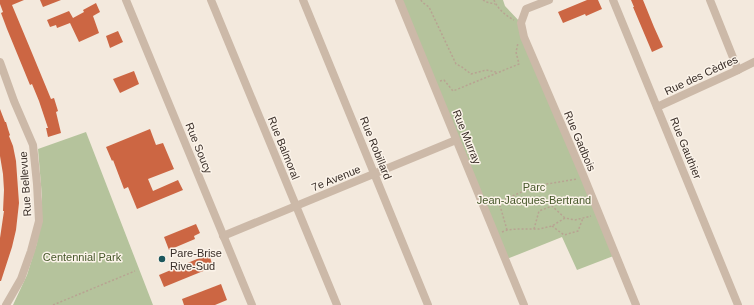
<svg xmlns="http://www.w3.org/2000/svg" width="754" height="305" font-family="Helvetica,sans-serif">
	<rect width="100%" height="100%" fill="#f3e9dd"/>
	<!-- green -->
	<g fill="#b5c39c">
		<polygon points="400,0 503,0 505,6 521,23 616,255 577,270 562,237 507,259"/>
		<polygon points="86,132 153,305 13,305 27,275 37,243 42,197 38,149"/>
	</g>
	<!-- building -->
	<g fill="#cc6643">
		<polygon points="0,0 24,0 12,5 32,53 51,99 54,98 58,111 56,112 61,133 48,137 46,128 48,128 39,101 32,84 30,85 7,29 1,13 3,12 0,4"/>
		<polygon points="40,0 61,0 43,7"/>
		<polygon points="587,0 598,0 602,9 586,16 585,14 563,23 558,12"/>
		<polygon points="631,0 643,0 654,27 663,47 652,52 633,7 634,7"/>
		<polygon points="96,3 100,12 93,16 99,33 79,42 70,23 57,28 56,25 50,27 47,20 69,11 73,18 84,12 83,10"/>
		<polygon points="118,31 123,42 110,48 106,36"/>
		<polygon points="134,71 139,84 120,93 113,79"/>
		<polygon points="0,109 5,122 6,122 8,129 10,135 9,136 13,146 16,161 19,203 16,230 12,247 1,281 0,281 0,238 4,211 3,211 4,190 3,174 0,156"/>
		<polygon points="150,129 156,145 163,143 174,169 148,179 153,191 178,180 183,190 137,209 128,187 124,189 113,160 112,161 106,147"/>
		<polygon points="196,224 200,233 194,236 195,239 169,250 164,237"/>
		<polygon points="209,254 213,267 164,287 159,275"/>
		<polygon points="221,284 227,300 215,305 184,305 182,299"/>
	</g>
	<g fill="none" stroke-linecap="round" stroke-linejoin="round">
		<!-- path -->
		<g stroke="#b8a392" stroke-width="1.5" stroke-dasharray="2 2" stroke-linecap="butt">
			<polyline points="421,0 422,2 429,7 456,64 462,67 471,74 486,70 496,72"/>
			<polyline points="483,0 486,2 495,4"/>
			<path d="M 494,0 C 497,8 506,16 514,20"/>
			<polyline points="440,81 444,80 453,91 519,64 516,52 518,43"/>
			<polyline points="552,226 564,235 578,231 583,218"/>
			<polyline points="534,229 539,211 552,206 565,218"/>
			<polyline points="507,230 499,202 535,186 577,179"/>
			<polyline points="502,232 507,230 517,229 539,229 552,226 565,218 575,220 591,216"/>
			<polyline points="53,305 135,271"/>
		</g>
		<!-- minor -->
		<g stroke="#ccb9a8" stroke-width="8">
			<polyline points="126,0 252,305"/>
			<polyline points="211,0 337,305"/>
			<polyline points="303,0 428,305"/>
			<polyline points="399,0 524,305"/>
			<polyline points="549,0 526,9 521,23 524,37 584,177 636,305"/>
			<polyline points="613,0 738,305"/>
			<polyline points="710,0 738,70"/>
			<polyline points="0,62 14,101 33,145 37,184 39,221 31,251 21,279 6,305"/>
			<polyline points="657,107 738,70 754,62"/>
			<polyline points="223,236 456,140"/>
		</g>
	</g>
	<!-- markers -->
	<circle fill="#1c575d" stroke="#fbf3e9" stroke-width="1.5" cx="162" cy="259" r="4"/>
	<g text-anchor="middle" stroke-width="3" stroke-linejoin="round" paint-order="stroke">
		<!-- street labels -->
		<g font-size="11" fill="#392e28" stroke="#fbf3e9">
			<text transform="translate(701 75) rotate(-25)" y="4">Rue des Cèdres</text>
			<text transform="translate(467 137) rotate(68)" y="4">Rue Murray</text>
			<text transform="translate(580 141) rotate(67)" y="4">Rue Gadbois</text>
			<text transform="translate(199 148) rotate(68)" y="4">Rue Soucy</text>
			<text transform="translate(284 148) rotate(68)" y="4">Rue Balmoral</text>
			<text transform="translate(376 148) rotate(68)" y="4">Rue Robillard</text>
			<text transform="translate(686 148) rotate(68)" y="4">Rue Gauthier</text>
			<text transform="translate(336 178) rotate(-22)" y="4">7e Avenue</text>
			<text transform="translate(25 184) rotate(-94)" y="4">Rue Bellevue</text>
		</g>
		<!-- park labels -->
		<g font-size="11" fill="#47582b" stroke="#fbf3e9">
			<text x="534" y="191">Parc<tspan x="534" dy="13">Jean-Jacques-Bertrand</tspan></text>
			<text x="82" y="261">Centennial Park</text>
		</g>
		<!-- poi labels -->
		<g font-size="11" fill="#392e28" stroke="#fbf3e9" text-anchor="start">
			<text x="170" y="257">Pare-Brise<tspan x="170" dy="13">Rive-Sud</tspan></text>
		</g>
	</g>
</svg>
